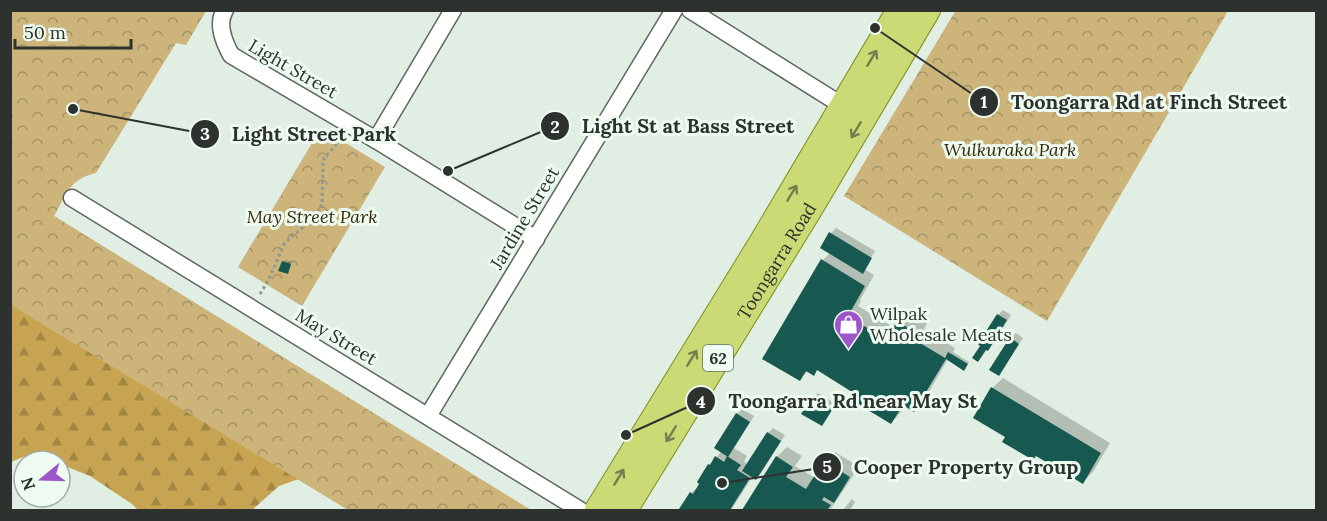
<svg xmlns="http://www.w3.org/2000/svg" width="1327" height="521" font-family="Lora,serif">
	<defs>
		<pattern id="forest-firs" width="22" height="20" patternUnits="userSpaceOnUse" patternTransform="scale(1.5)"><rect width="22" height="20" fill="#c6a451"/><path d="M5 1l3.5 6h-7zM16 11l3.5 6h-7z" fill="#a18644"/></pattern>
		<pattern id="park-crowns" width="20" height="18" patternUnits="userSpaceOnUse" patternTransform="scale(1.5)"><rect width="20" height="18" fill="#ccb47b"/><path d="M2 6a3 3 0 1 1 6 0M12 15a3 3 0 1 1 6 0" fill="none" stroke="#a69365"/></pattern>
	</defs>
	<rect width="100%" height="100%" fill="#e0eee3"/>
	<!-- forest -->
	<polygon fill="url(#forest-firs)" points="10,189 530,510 307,476 279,486 252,510 138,510 132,504 90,476 60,464 60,461 53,461 32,453 11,462"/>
	<!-- park -->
	<g fill="url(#park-crowns)">
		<polygon points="956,10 1228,11 1047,321 844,196"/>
		<path d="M 10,11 L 206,11 L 186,45 L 176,43 L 96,173 C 69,179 67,194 54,216 L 531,510 L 348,510 L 11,305 Z"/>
		<polygon points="321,128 385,167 302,306 238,267"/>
	</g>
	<!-- shadow -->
	<g fill="#0003">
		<polygon points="836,228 875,251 864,269 874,275 860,300 861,301 858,306 895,328 898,322 908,312 927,323 924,329 955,348 953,352 969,362 966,367 948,359 924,400 914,410 906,405 901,412 891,423 854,391 818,369 813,374 808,371 800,379 823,260 830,253 822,248 831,233"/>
		<polygon points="285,260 292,262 288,273 283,262"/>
		<polygon points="1003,310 1011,315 993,344 988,349 998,315"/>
		<polygon points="1016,333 1023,338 1003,369 998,374 1011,338"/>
		<polygon points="1003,378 1110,443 1093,472 1083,482 1007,437 992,388"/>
		<polygon points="818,393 836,404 826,420 821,425 813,398"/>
		<polygon points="742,409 754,416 734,448 747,456 744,462 748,464 768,433 773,428 785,435 761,473 756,478 753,476 731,510 684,510 681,509 691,493 699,486 709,465 722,451 716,448 737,414"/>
		<polygon points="787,447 802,456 795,466 815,478 825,462 835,452 859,467 830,510 744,510 777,457"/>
		<polygon points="852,499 855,502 850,510 843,510"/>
	</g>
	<!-- building -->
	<g fill="#175950">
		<polygon points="829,232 872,258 863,274 820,248"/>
		<polygon points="821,259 865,286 851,311 852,311 849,317 886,339 897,321 918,334 915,340 945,358 948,352 968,364 964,371 946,359 914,412 903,405 891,424 848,398 852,392 817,370 814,376 806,371 800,381 762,359"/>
		<polygon points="282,261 291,264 288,274 278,271"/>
		<polygon points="997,314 1007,320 988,351 986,350 978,362 972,358 980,346 978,344"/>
		<polygon points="1010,337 1019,344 999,376 989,370"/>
		<polygon points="991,387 1101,453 1083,484 1036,456 1033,460 1002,442 1005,437 973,418"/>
		<polygon points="812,397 832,410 822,426 801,414"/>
		<polygon points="736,413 750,422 728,457 714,448"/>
		<polygon points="767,432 781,441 756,480 742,471"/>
		<polygon points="715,456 724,462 727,456 741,465 737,470 750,478 730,510 681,510 679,509 690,492 693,494 699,484 697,482 708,464 710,465"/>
		<polygon points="776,456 793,467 786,477 806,489 824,461 850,477 834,503 824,497 822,500 831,505 827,510 742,510"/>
	</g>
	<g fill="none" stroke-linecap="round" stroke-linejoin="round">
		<defs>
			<g id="minor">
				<path d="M 225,10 C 216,24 224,42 231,55 L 376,140 L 536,239"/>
				<polyline points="690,10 843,106"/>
				<polyline points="376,140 453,10"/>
				<path d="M 72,198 C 241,303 411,405 580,510"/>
				<polyline points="428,416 674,10"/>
			</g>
			<g id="primary">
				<polyline points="598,510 762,243 900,10"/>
				<path id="s1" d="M 624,510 L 811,206 L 927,10"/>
			</g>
		</defs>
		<!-- minor casing -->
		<use href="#minor" stroke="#5d685f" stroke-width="19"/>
		<!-- primary casing -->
		<use href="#primary" stroke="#7d9020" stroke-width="28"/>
		<!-- path -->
		<path stroke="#8f9991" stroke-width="3" stroke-dasharray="3 3" stroke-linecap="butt" d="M 260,294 L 269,279 L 284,244 L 291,237 L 314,219 L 318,214 L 322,204 L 323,160 C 328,152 338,146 339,137"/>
		<!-- minor -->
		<use href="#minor" stroke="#fff" stroke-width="16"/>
		<!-- primary -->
		<use href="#primary" stroke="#cbda74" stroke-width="26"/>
	</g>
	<!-- one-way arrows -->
	<defs><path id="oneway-shaft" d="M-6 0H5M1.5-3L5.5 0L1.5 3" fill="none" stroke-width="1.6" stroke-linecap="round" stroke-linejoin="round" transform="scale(1.5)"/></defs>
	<g stroke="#747e4e">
		<use href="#oneway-shaft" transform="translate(872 58) rotate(-59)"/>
		<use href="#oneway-shaft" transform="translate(856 130) rotate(121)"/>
		<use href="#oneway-shaft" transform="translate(792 193) rotate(-59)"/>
		<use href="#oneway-shaft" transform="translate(692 358) rotate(-58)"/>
		<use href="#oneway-shaft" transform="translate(671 434) rotate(122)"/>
		<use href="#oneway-shaft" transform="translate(619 477) rotate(-59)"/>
	</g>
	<!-- icons -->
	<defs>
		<symbol id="shop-pin" viewBox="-11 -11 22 30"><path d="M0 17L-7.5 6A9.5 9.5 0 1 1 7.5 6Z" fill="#9c56ca" stroke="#eefbf0"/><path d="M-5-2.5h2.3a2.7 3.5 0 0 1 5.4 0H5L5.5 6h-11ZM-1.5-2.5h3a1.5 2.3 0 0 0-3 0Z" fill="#fff"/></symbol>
	</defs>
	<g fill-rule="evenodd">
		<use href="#shop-pin" x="832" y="308" width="33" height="45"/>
	</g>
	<g text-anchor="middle" stroke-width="6" stroke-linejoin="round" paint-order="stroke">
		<!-- shield labels -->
		<rect fill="#eefbf0" stroke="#676e68" stroke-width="1.5" x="703" y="345" width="30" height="26" rx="4.5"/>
		<g font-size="16" font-weight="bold" fill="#2d322e">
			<text x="718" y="364">62</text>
		</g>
		<!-- street labels -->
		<g font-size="18" fill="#2d322e" stroke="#eefbf0">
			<text transform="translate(293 69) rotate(30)" y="6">Light Street</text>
			<text transform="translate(525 218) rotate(-59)" y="6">Jardine Street</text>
			<text dy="6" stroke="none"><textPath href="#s1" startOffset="292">Toongarra Road</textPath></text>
			<text transform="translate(336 337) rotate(31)" y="6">May Street</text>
		</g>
		<!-- park labels -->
		<g font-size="18" font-style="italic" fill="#382a05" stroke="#eefbf0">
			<text x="1010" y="156">Wulkuraka Park</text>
			<text x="312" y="223">May Street Park</text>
		</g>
		<!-- poi labels -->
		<g font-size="18" fill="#2d322e" stroke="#eefbf0" text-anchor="start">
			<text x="870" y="320">Wilpak<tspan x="870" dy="21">Wholesale Meats</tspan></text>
		</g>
	</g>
	<!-- callouts -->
	<path fill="none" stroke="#2d322e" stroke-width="2" d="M875 28L984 102M448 171L555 126M73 109L205 134M626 435L701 401M722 483L827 467"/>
	<g fill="#2d322e" stroke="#eefbf0" stroke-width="2">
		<circle cx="875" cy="28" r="6"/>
		<circle cx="448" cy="171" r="6"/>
		<circle cx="73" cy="109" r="6"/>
		<circle cx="626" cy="435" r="6"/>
		<circle cx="722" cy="483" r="6"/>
		<circle cx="984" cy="102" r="15"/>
		<circle cx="555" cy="126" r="15"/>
		<circle cx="205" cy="134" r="15"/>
		<circle cx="701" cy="401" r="15"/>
		<circle cx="827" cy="467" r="15"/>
	</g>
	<g font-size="18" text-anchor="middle" font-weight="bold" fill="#fff">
		<text x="984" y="108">1</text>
		<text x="555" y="133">2</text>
		<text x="205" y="140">3</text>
		<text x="701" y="408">4</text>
		<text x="827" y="473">5</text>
	</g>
	<g font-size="20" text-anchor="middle" font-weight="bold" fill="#2d322e" stroke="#eefbf0" stroke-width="6" stroke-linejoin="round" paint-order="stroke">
		<text x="1149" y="109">Toongarra Rd at Finch Street</text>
		<text x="688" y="133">Light St at Bass Street</text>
		<text x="314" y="141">Light Street Park</text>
		<text x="853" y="408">Toongarra Rd near May St</text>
		<text x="966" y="474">Cooper Property Group</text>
	</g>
	<!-- border -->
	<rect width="1327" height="521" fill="none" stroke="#2d322e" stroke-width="24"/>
	<!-- north arrow -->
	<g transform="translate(42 479) rotate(251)"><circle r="28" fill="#eefbf0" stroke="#a1aba2" stroke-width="1.5"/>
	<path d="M0-4.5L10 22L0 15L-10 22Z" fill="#9c56ca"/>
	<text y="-9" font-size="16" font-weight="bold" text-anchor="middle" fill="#2d322e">N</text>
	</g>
	<!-- scale -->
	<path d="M15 39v9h116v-9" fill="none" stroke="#2d322e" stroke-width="3"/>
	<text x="24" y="39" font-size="18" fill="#2d322e" stroke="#eefbf0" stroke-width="4.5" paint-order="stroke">50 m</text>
</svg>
